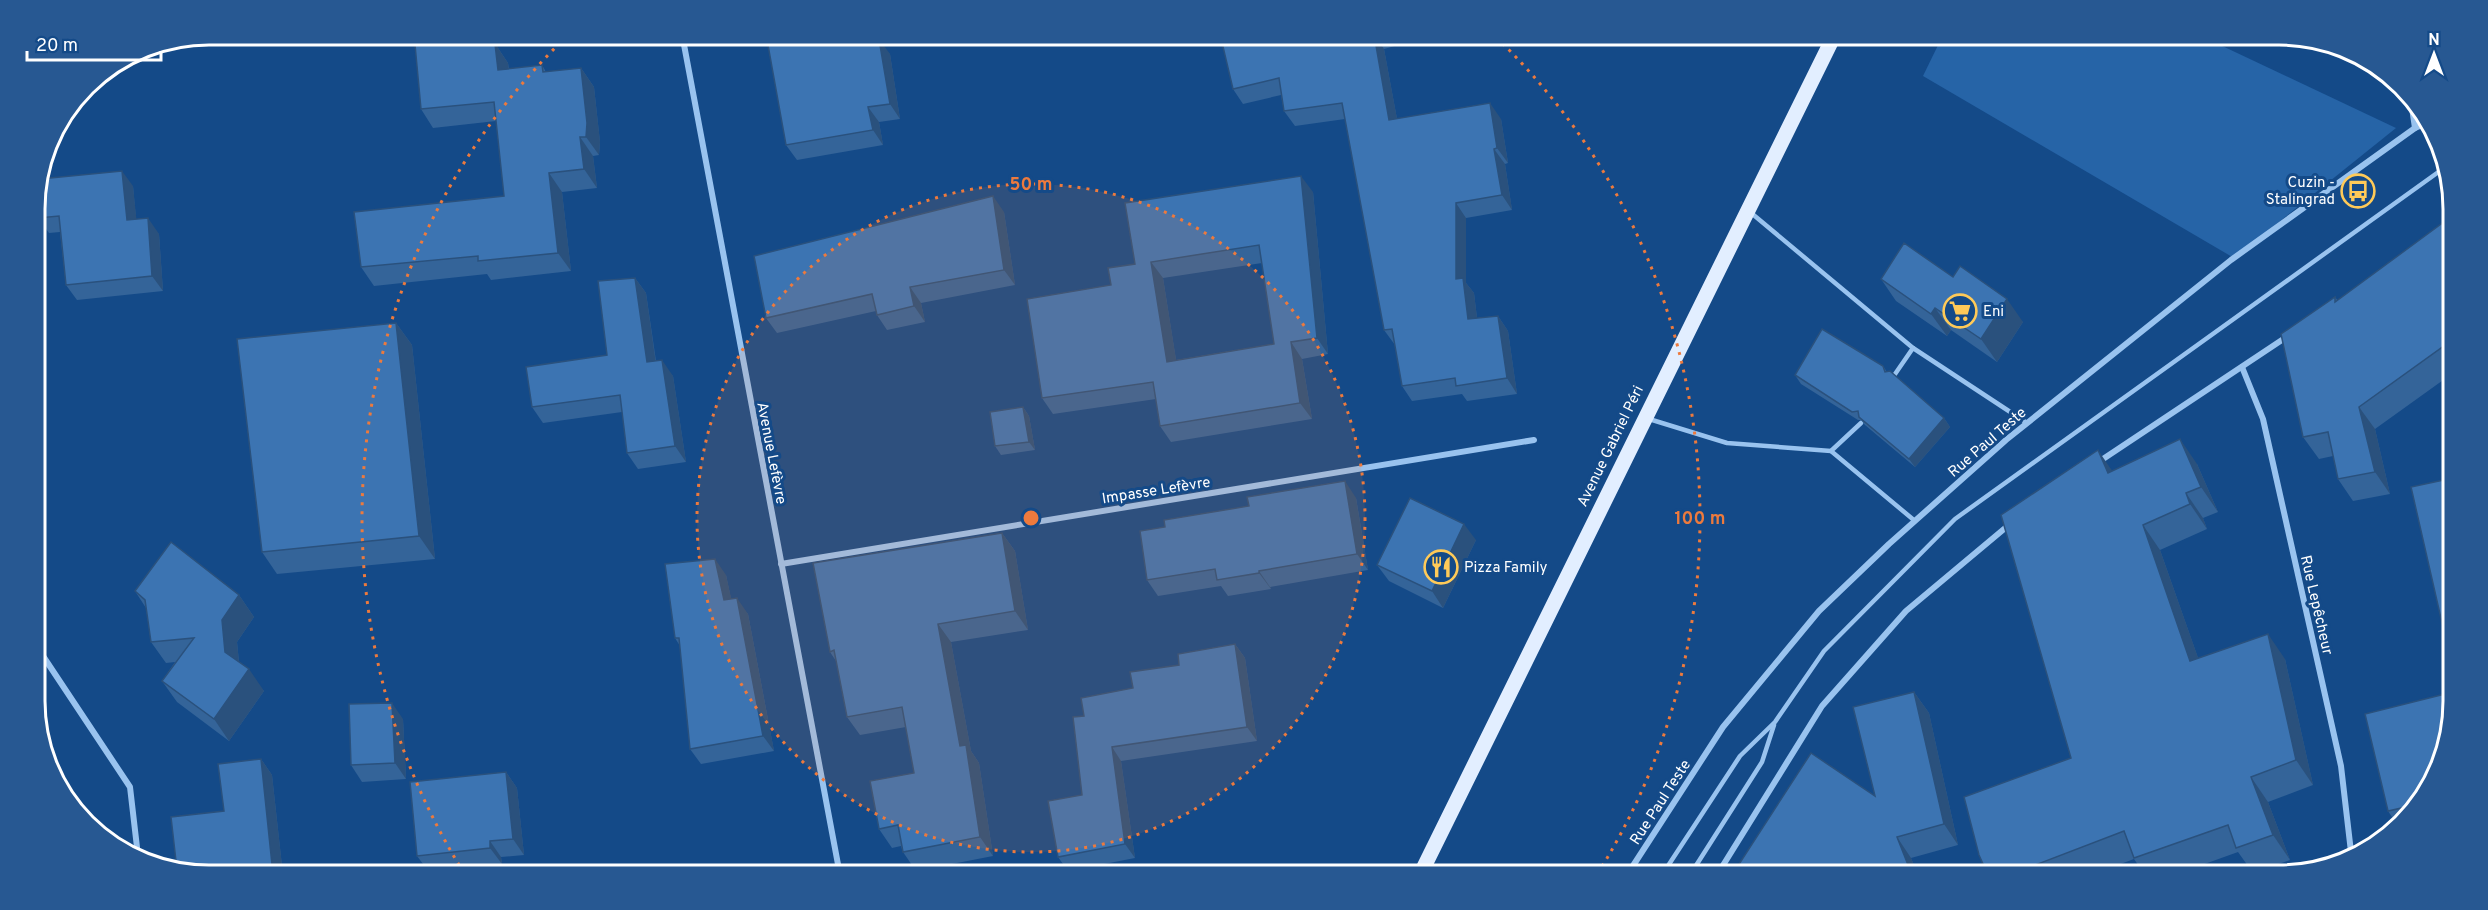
<svg xmlns="http://www.w3.org/2000/svg" width="2488" height="910" font-family="Overpass,sans-serif">
	<rect width="100%" height="100%" fill="#144a88"/>
	<!-- green -->
	<polygon fill="#2664a7" points="1943,35 2199,35 2396,128 2234,258 1923,76"/>
	<g fill="none" stroke-linecap="round" stroke-linejoin="round">
		<!-- lane -->
		<g stroke="#99c3ef" stroke-width="4.5">
			<polyline points="1750,212 1913,348"/>
			<polyline points="1893,377 1913,348 2027,423"/>
			<polyline points="1649,419 1727,443 1831,451"/>
			<polyline points="1861,423 1831,451 1915,521"/>
			<polyline points="1662,875 1740,756 1775,722 1824,651 1955,519 2444,168"/>
			<polyline points="1690,875 1762,762 1774,725"/>
		</g>
		<!-- street -->
		<g stroke="#99c3ef" stroke-width="6">
			<polyline points="682,34 840,875"/>
			<polyline points="2410,94 2415,128"/>
			<polyline points="2242,367 2263,419 2341,766 2351,852"/>
			<polyline points="2097,463 2288,336"/>
			<polyline points="781,564 1534,440"/>
			<polyline points="37,616 41,653 130,787 138,856"/>
			<polyline points="1627,875 1723,727 1819,611 1889,544 2006,440 2231,260 2415,128 2424,124"/>
			<polyline points="1717,875 1822,706 1906,611 2010,524"/>
		</g>
		<!-- primary -->
		<polyline stroke="#e2eeff" stroke-width="15" points="1420,875 1835,34"/>
	</g>
	<!-- wall -->
	<g fill="#346499" fill-rule="evenodd">
		<polygon points="766,34 864,34 865,41 890,54 900,119 879,122 883,145 797,160 786,145"/>
		<polygon points="1287,34 1437,34 1384,49 1397,119 1501,119 1508,163 1505,164 1512,210 1466,218 1466,283 1474,293 1477,318 1498,316 1508,331 1517,394 1467,401 1462,394 1412,401 1402,386 1395,345 1384,330 1345,119 1295,126 1284,111 1281,95 1243,104 1233,89"/>
		<polygon points="1497,34 1533,34 1503,43"/>
		<polygon points="498,48 508,63 509,69 542,65 546,72 581,68 594,87 600,142 599,155 593,156 597,188 562,192 571,271 491,280 487,274 374,286 361,267 504,196 496,121 433,128 421,109"/>
		<polygon points="133,186 136,219 159,234 163,291 77,300 66,285 60,232 49,233 38,218"/>
		<path d="M 1313,192 L 1328,354 L 1302,359 L 1312,419 L 1171,442 L 1160,426 L 1156,399 L 1053,414 L 1042,398 L 1111,285 L 1135,264 ZM 1262,263 L 1274,344 L 1176,360 L 1163,278 Z"/>
		<polygon points="1004,212 1015,285 921,303 925,322 887,330 877,315 876,311 777,333 766,318"/>
		<polygon points="2452,216 2453,373 2375,429 2390,494 2353,501 2338,479 2333,456 2319,459 2303,437 2335,297 2338,301"/>
		<polygon points="1953,277 2023,322 1997,362 1951,330 1947,336 1896,301 1881,279"/>
		<polygon points="635,278 646,293 656,361 673,376 686,462 638,469 627,453 622,412 543,423 532,407 607,355"/>
		<polygon points="396,323 412,345 435,559 277,574 262,552"/>
		<polygon points="1883,366 1887,372 1944,418 1950,427 1915,467 1865,425 1861,420 1858,420 1801,384 1795,375"/>
		<polygon points="1023,407 1029,416 1035,450 1001,455 995,446"/>
		<polygon points="2197,464 2218,512 2203,518 2207,529 2160,550 2198,658 2285,659 2313,785 2268,802 2290,860 2253,873 2238,852 2174,875 2145,875 2134,859 2091,875 1988,875 2071,758 2112,471"/>
		<polygon points="1356,498 1368,570 1270,587 1271,589 1228,596 1221,586 1158,596 1147,580"/>
		<polygon points="1002,533 1015,551 1028,630 951,642 971,751 979,763 993,856 916,871 903,852 901,846 892,848 879,829 914,773 906,727 860,735 847,717 836,661 830,652"/>
		<polygon points="1476,540 1443,608 1389,581 1377,565"/>
		<polygon points="726,575 731,599 748,614 774,751 701,764 690,749 680,646 675,638"/>
		<polygon points="135,591 239,595 254,617 237,642 239,662 264,691 229,741 177,702 162,681 175,662 166,663 151,642 146,608"/>
		<polygon points="1235,644 1245,658 1257,741 1121,761 1135,858 1068,871 1058,857 1082,795 1084,716 1133,688 1179,665"/>
		<polygon points="1914,692 1929,713 1958,845 1911,858 1918,875 1732,875 1875,796"/>
		<polygon points="403,719 406,779 362,782 351,765"/>
		<polygon points="2444,757 2418,807 2398,826 2388,811"/>
		<polygon points="261,759 272,775 283,875 209,876 177,870 224,811"/>
		<polygon points="506,772 517,788 524,855 501,857 502,864 429,872 417,856"/>
	</g>
	<!-- shaded-wall -->
	<g fill="#2a517d">
		<polygon points="486,34 496,34 498,48 508,63 511,88 498,70 487,44"/>
		<polygon points="856,34 864,34 868,58 857,42"/>
		<polygon points="1374,34 1384,49 1400,135 1389,120"/>
		<polygon points="879,39 890,54 900,119 890,104"/>
		<polygon points="581,68 594,87 600,142 599,155 586,137"/>
		<polygon points="1490,103 1501,119 1508,163 1497,148"/>
		<polygon points="868,107 879,122 883,145 873,130"/>
		<polygon points="580,137 593,156 597,188 584,169"/>
		<polygon points="1494,149 1505,164 1512,210 1502,195"/>
		<polygon points="122,171 133,186 138,235 127,220"/>
		<polygon points="549,173 562,192 571,271 558,253"/>
		<polygon points="1301,176 1313,192 1328,354 1317,338"/>
		<polygon points="993,196 1004,212 1015,285 1004,270"/>
		<polygon points="1456,203 1466,218 1466,283 1474,293 1479,334 1468,319 1456,279"/>
		<polygon points="148,218 159,234 163,291 152,276"/>
		<polygon points="1151,262 1163,278 1179,378 1167,362"/>
		<polygon points="635,278 646,293 658,378 647,362"/>
		<polygon points="910,287 921,303 925,322 914,306"/>
		<polygon points="2007,299 2023,322 1997,362 1981,339"/>
		<polygon points="1935,308 1951,330 1947,336 1931,314"/>
		<polygon points="1498,316 1508,331 1517,394 1507,378"/>
		<polygon points="396,323 412,345 435,559 419,536"/>
		<polygon points="1291,342 1302,359 1312,419 1300,403"/>
		<polygon points="662,360 673,376 686,462 675,446"/>
		<polygon points="1023,407 1029,416 1035,450 1029,442"/>
		<polygon points="2359,407 2375,429 2390,494 2375,472"/>
		<polygon points="1944,418 1950,427 1915,467 1909,459"/>
		<polygon points="2180,439 2197,464 2218,512 2201,487"/>
		<polygon points="2098,450 2115,475 2108,473"/>
		<polygon points="1345,481 1356,498 1368,570 1357,554"/>
		<polygon points="2186,493 2203,518 2207,529 2190,504"/>
		<polygon points="1464,524 1476,540 1443,608 1432,591"/>
		<polygon points="2143,525 2160,550 2208,686 2190,661"/>
		<polygon points="1002,533 1015,551 1028,630 1015,611"/>
		<polygon points="715,559 726,575 735,615 724,600"/>
		<polygon points="1259,571 1270,587 1271,589 1259,573"/>
		<polygon points="239,595 254,617 237,642 240,673 225,652 222,620"/>
		<polygon points="737,598 748,614 774,751 763,736"/>
		<polygon points="938,624 951,642 971,751 979,763 993,856 980,837 960,746"/>
		<polygon points="2268,634 2285,659 2313,785 2296,760"/>
		<polygon points="1235,644 1245,658 1257,741 1247,727"/>
		<polygon points="249,669 264,691 229,741 214,719"/>
		<polygon points="1914,692 1929,713 1958,845 1944,824"/>
		<polygon points="392,703 403,719 406,779 395,763"/>
		<polygon points="1112,747 1121,761 1135,858 1125,844"/>
		<polygon points="261,759 272,775 283,875 274,875 273,874"/>
		<polygon points="506,772 517,788 524,855 513,839"/>
		<polygon points="2251,777 2268,802 2290,860 2273,835"/>
		<polygon points="1897,837 1911,858 1918,875 1914,875 1910,870"/>
		<polygon points="490,841 501,857 502,864 490,848"/>
	</g>
	<!-- building -->
	<g fill="#3c74b2" stroke="#2a517d" stroke-width="1.5" fill-rule="evenodd">
		<polygon points="414,34 486,34 487,44 495,44 498,70 542,65 543,72 581,68 587,123 586,137 580,137 584,169 549,173 558,253 478,261 478,256 361,267 354,212 504,196 494,102 421,109"/>
		<polygon points="766,34 856,34 857,42 879,39 890,104 868,107 873,130 786,145"/>
		<polygon points="1220,34 1279,34 1279,37 1287,34 1374,34 1389,120 1490,103 1497,148 1494,149 1502,195 1456,203 1456,279 1463,278 1468,319 1498,316 1507,378 1456,386 1455,378 1402,386 1392,329 1384,330 1342,103 1284,111 1279,78 1233,89"/>
		<polygon points="122,171 127,220 148,218 152,276 66,285 59,216 38,218 36,195 40,179"/>
		<path d="M 1301,176 L 1317,338 L 1291,342 L 1300,403 L 1160,426 L 1153,382 L 1042,398 L 1027,299 L 1111,285 L 1108,268 L 1135,264 L 1125,203 ZM 1259,245 L 1274,344 L 1167,362 L 1151,262 Z"/>
		<polygon points="993,196 1004,270 910,287 914,306 877,315 872,294 766,318 754,256"/>
		<polygon points="2452,216 2452,340 2359,407 2375,472 2338,479 2328,432 2303,437 2281,334 2335,297 2335,302"/>
		<polygon points="1904,243 1953,277 1960,266 2007,299 1981,339 1935,308 1931,314 1881,279"/>
		<polygon points="635,278 647,362 662,360 675,446 627,453 620,395 532,407 526,367 607,355 598,281"/>
		<polygon points="396,323 419,536 262,552 237,339"/>
		<polygon points="1822,329 1883,366 1885,372 1890,371 1944,418 1909,459 1859,417 1858,411 1852,412 1795,375"/>
		<polygon points="1023,407 1029,442 995,446 990,412"/>
		<polygon points="2180,439 2201,487 2186,493 2190,504 2143,525 2190,661 2268,634 2296,760 2251,777 2273,835 2236,848 2228,825 2134,858 2124,831 2009,875 1988,875 1979,855 1964,797 2071,758 2001,515 2098,450 2108,473"/>
		<polygon points="2453,478 2453,671 2411,487"/>
		<polygon points="1345,481 1357,554 1259,571 1259,573 1217,580 1215,569 1147,580 1140,531 1165,527 1164,520 1249,506 1247,497"/>
		<polygon points="1410,498 1464,524 1432,591 1377,565"/>
		<polygon points="1002,533 1015,611 938,624 960,746 966,745 980,837 903,852 898,825 879,829 870,781 914,773 902,707 847,717 834,650 830,652 813,563"/>
		<polygon points="171,542 239,595 222,620 225,652 249,669 214,719 162,681 194,638 151,642 145,600 135,591"/>
		<polygon points="715,559 724,600 737,598 763,736 690,749 679,638 675,638 665,564"/>
		<polygon points="1235,644 1247,727 1112,747 1125,844 1058,857 1048,801 1082,795 1073,717 1084,716 1081,698 1133,688 1130,672 1179,665 1178,654"/>
		<polygon points="1914,692 1944,824 1897,837 1910,870 1885,875 1732,875 1811,753 1875,796 1853,707"/>
		<polygon points="2453,692 2454,701 2444,757 2419,804 2388,811 2365,714"/>
		<polygon points="392,703 395,763 351,765 349,704"/>
		<polygon points="261,759 273,874 260,875 229,875 228,865 180,871 177,870 171,817 224,811 218,764"/>
		<polygon points="506,772 513,839 490,841 490,848 417,856 410,782"/>
	</g>
	<!-- distance rings -->
	<circle cx="1031" cy="518" r="334" fill="#ed7a3d" fill-opacity=".12"/>
	<g fill="none" stroke="#ed7a3d" stroke-width="3" stroke-dasharray="3 6">
		<circle cx="1031" cy="518" r="334"/>
		<path d="M464 873A669 669 0 0 1 566 37M1496 37A669 669 0 0 1 1598 873"/>
	</g>
	<!-- icons -->
	<defs>
		<symbol id="bus-ring" viewBox="-11 -11 22 22"><circle r="9.5" fill="#144a88" stroke="#ffca58" stroke-width="1.5"/><path d="M-5-6H5V4H4V6H2V4H-2V6H-4V4H-5ZM-3.5-4V0h7V-4ZM-3.5 1.2v1.5H-2V1.2ZM2 1.2v1.5H3.5V1.2Z" fill="#ffca58"/></symbol>
		<symbol id="supermarket-ring" viewBox="-11 -11 22 22"><circle r="9.5" fill="#144a88" stroke="#ffca58" stroke-width="1.5"/><path d="M-6-5.5h2.5l.6 2H6L4.5 2H-2.5L-4.4-4H-6ZM-1.5 3.2a1.3 1.3 0 1 0 .1 0ZM3 3.2a1.3 1.3 0 1 0 .1 0Z" fill="#ffca58"/></symbol>
		<symbol id="restaurant-ring" viewBox="-11 -11 22 22"><circle r="9.5" fill="#144a88" stroke="#ffca58" stroke-width="1.5"/><path d="M-5-6h1v4h1v-4h1v4h1v-4h1v5L-1.5 .5V6h-2V.5L-5-1ZM5-6V6H3V1.5H1.5Q1.5-4 5-6Z" fill="#ffca58"/></symbol>
	</defs>
	<g fill-rule="evenodd">
		<use href="#bus-ring" x="2339" y="172" width="38" height="38"/>
		<use href="#supermarket-ring" x="1941" y="292" width="38" height="38"/>
		<use href="#restaurant-ring" x="1422" y="548" width="38" height="38"/>
	</g>
	<g text-anchor="middle" stroke-width="6" stroke-linejoin="round" paint-order="stroke">
		<!-- poi labels -->
		<g font-size="15" fill="#fff" stroke="#144a88" text-anchor="start">
			<text x="2335" y="187" text-anchor="end">Cuzin -<tspan x="2335" dy="17">Stalingrad</tspan></text>
			<text x="1983" y="316">Eni</text>
			<text x="1464" y="572">Pizza Family</text>
		</g>
		<!-- street labels -->
		<g font-size="15" fill="#fff" stroke="#144a88">
			<text transform="translate(1987 442) rotate(-41)" y="5">Rue Paul Teste</text>
			<text transform="translate(1610 446) rotate(-64)" y="5">Avenue Gabriel Péri</text>
			<text transform="translate(772 453) rotate(79)" y="5">Avenue Lefèvre</text>
			<text transform="translate(1156 490) rotate(-9)" y="5">Impasse Lefèvre</text>
			<text transform="translate(2317 605) rotate(77)" y="5">Rue Lepêcheur</text>
			<text transform="translate(1660 802) rotate(-57)" y="5">Rue Paul Teste</text>
		</g>
	</g>
	<!-- crop -->
	<path d="M0 0H2488V910H0ZM209 45H2279A164 164 0 0 1 2443 209V701A164 164 0 0 1 2279 865H209A164 164 0 0 1 45 701V209A164 164 0 0 1 209 45Z" fill="#275892" fill-rule="evenodd"/>
	<path fill="none" stroke="#fff" stroke-width="3" d="M209 45H2279A164 164 0 0 1 2443 209V701A164 164 0 0 1 2279 865H209A164 164 0 0 1 45 701V209A164 164 0 0 1 209 45Z"/>
	<circle cx="1031" cy="518" r="9" fill="#ed7a3d" stroke="#144a88" stroke-width="3"/>
	<g font-size="18" text-anchor="middle" font-weight="bold" fill="#ed7a3d" stroke="#144a88" stroke-width="6" stroke-linejoin="round" paint-order="stroke">
		<text x="1031" y="190">50 m</text>
		<text x="1700" y="524">100 m</text>
	</g>
	<!-- north arrow -->
	<g transform="translate(2434 54)" stroke="#144a88" stroke-width="4.5" paint-order="stroke">
	<path d="M0-4.5L10 22L0 15L-10 22Z" fill="#ffffff"/>
	<text y="-9" font-size="16" font-weight="bold" text-anchor="middle" fill="#ffffff">N</text>
	</g>
	<!-- scale -->
	<path d="M27 51v9h134v-9" fill="none" stroke="#ffffff" stroke-width="3"/>
	<text x="36" y="51" font-size="18" fill="#ffffff" stroke="#144a88" stroke-width="4.5" paint-order="stroke">20 m</text>
</svg>
